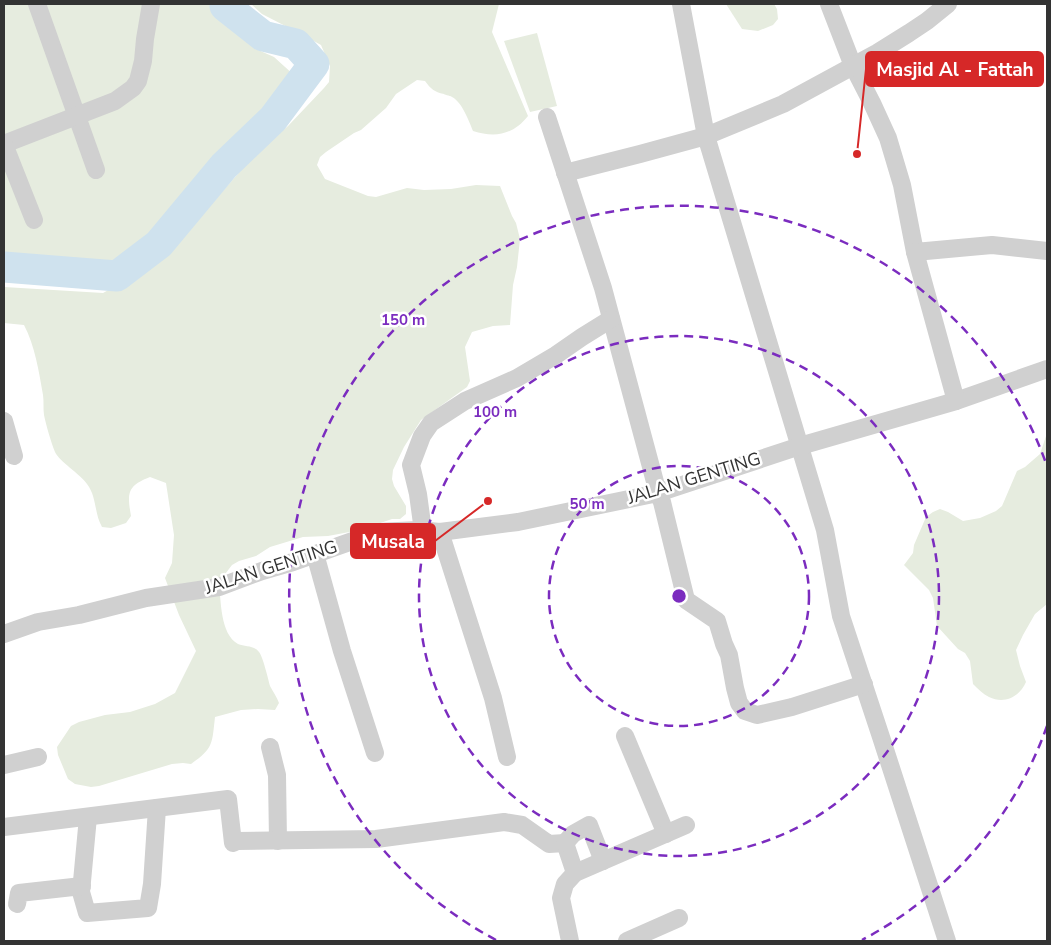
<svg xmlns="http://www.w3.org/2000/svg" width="1051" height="945" font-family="'Nunito Sans',sans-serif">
	<rect width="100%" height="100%" fill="#fff"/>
	<!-- green -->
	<g fill="#e6ecdf">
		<polygon points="4,4 222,4 226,21 249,44 256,49 274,57 295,76 293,83 243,137 216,162 207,176 153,234 119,261 112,264 103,265 68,265 42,258 4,255"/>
		<path d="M 251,4 L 499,4 L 492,32 L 528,116 C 513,135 495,138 473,131 C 469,121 462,102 452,97 C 452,96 445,95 444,94 C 434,92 431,89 425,81 L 417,80 L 396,94 L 386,108 L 361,130 L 354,133 L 326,152 L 320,157 L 317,165 L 325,179 L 368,196 L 376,197 L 407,188 L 424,190 L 451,189 L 476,185 L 500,186 L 512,216 L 516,223 L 520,239 L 517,267 L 513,285 L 510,325 L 493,326 L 472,332 L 465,347 L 470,381 L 467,387 L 421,420 L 404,447 L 393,470 L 392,479 L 394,486 L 406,506 L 406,514 L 400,519 L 392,519 L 360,530 L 328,536 L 303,537 L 270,547 L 256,556 L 239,561 L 232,565 L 219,582 C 221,600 220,634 238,644 C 245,647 254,645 259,652 C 263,657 268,678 270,686 C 273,692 277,697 279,703 L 275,710 L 258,709 L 241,710 L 215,717 C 212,743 214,748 191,764 L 183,763 L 172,764 L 99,786 L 91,787 L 75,784 L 68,779 L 58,755 L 57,747 L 71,726 L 79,722 L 105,715 L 130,712 L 155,704 L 175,693 L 196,651 L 179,615 L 165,578 L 172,563 L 174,535 L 166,483 L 150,477 C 127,486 127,493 131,516 L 126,523 L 111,528 L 102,527 C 94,513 97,497 87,484 C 80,474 59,461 55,452 C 51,442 46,425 44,415 C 43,408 44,402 43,395 C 39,372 35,346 24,325 L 4,323 L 4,287 L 103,293 L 134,276 L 179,241 L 250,160 L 255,154 L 288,126 L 324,88 L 329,82 L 330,66 L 321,45 L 299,33 L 262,14 Z"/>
		<polygon points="726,4 774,4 777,9 778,19 773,25 758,31 742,29"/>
		<polygon points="537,33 557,106 530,112 504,41"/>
		<path d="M 1047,433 L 1047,604 L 1035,614 L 1023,635 L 1016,650 L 1020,666 L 1026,682 C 1020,696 1005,705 989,697 C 983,694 978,689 973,684 L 970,661 L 965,653 L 958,649 L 937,626 L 933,598 L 929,590 L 904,565 L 913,553 L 914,545 L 926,517 L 933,512 L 940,509 L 948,512 L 963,521 L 980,518 L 996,511 L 1002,506 L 1017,471 L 1025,467 L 1040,454 Z"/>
	</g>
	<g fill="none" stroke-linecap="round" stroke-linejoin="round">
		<!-- river -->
		<polyline stroke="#cfe2ee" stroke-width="31" points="4,267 117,276 159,244 224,166 273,119 314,64 296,44 263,36 225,6 226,4"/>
		<!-- minor -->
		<g stroke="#d0d0d0" stroke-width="18">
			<polyline points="37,4 96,170"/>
			<polyline points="681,4 706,136 825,530 841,616 881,737 947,941"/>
			<polyline points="829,4 853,66 872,103 888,138 902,185 915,252 992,245 1047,251"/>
			<polyline points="547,117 603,288 658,493 662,502 686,600 717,621 724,644 729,655 735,688 739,703 745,711 757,715 792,707 864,684"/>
			<polyline points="4,144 115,101 133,88 138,81 143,61 145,39 151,4"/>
			<polyline points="4,144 34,220"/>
			<polyline points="565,173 640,154 706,136 783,104 877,53 909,33 927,21 948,4"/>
			<polyline points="956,401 1047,369"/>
			<polyline points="4,421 14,456"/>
			<polyline points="423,531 418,494 411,465 422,436 431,423 465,401 517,378 556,355 582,337 611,319"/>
			<polyline points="440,532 493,698 507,757"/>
			<polyline points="315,554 342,651 375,753"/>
			<polyline points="4,634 38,622 79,615 146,598 219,587 262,571 293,562 378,532 418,530 440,532 518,522 658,493 800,446 956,401 915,252"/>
			<polyline points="625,736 666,834"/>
			<polyline points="270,747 277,775 278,841"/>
			<polyline points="4,765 38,757"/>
			<polyline points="88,817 81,892 87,913 148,908 152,884 157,808"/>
			<polyline points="4,827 228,799 233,843 237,841 376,839 504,822 522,825 549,844 565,843 575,873"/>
			<polyline points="565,843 573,834 589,825 603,861"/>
			<polyline points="17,904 19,893 82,886"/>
			<polyline points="570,941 561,898 565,884 575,873 686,825"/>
			<polyline points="627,941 679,918"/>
		</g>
	</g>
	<!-- distance rings -->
	<g fill="none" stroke="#7b2cbf" stroke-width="2.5" stroke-dasharray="9 6">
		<circle cx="679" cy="596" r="130"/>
		<circle cx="679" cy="596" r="260"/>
		<path d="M1047 726A390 390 0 0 1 862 940M496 940A390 390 0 1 1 1047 466"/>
	</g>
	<g text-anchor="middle" stroke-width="5" stroke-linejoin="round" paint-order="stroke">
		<!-- street labels -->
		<g font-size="18" fill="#333" stroke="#fff">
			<text transform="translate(694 478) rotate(-17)" y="6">JALAN GENTING</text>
			<text transform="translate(271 567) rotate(-18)" y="6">JALAN GENTING</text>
		</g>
	</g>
	<circle cx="679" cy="596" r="8" fill="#7b2cbf" stroke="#fff" stroke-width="2.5"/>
	<g font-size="15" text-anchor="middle" font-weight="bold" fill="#7b2cbf" stroke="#fff" stroke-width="5" stroke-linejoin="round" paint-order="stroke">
		<text x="403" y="325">150 m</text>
		<text x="495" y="417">100 m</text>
		<text x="587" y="509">50 m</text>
	</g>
	<!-- callouts -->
	<path fill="none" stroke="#d62828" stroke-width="2" d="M857 154L866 69M488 501L435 541"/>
	<g fill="#d62828" stroke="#fff" stroke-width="2">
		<circle cx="857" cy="154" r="5"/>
		<circle cx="488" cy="501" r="5"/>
	</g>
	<g fill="#d62828" stroke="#d62828" stroke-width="2">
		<rect x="866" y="52" width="177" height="34" rx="5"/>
		<rect x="351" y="524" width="84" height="34" rx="5"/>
	</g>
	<g font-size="19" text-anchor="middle" font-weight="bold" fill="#fff">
		<text x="955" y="76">Masjid Al - Fattah</text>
		<text x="393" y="548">Musala</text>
	</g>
	<!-- border -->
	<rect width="1051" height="945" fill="none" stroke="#333333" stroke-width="10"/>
</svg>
